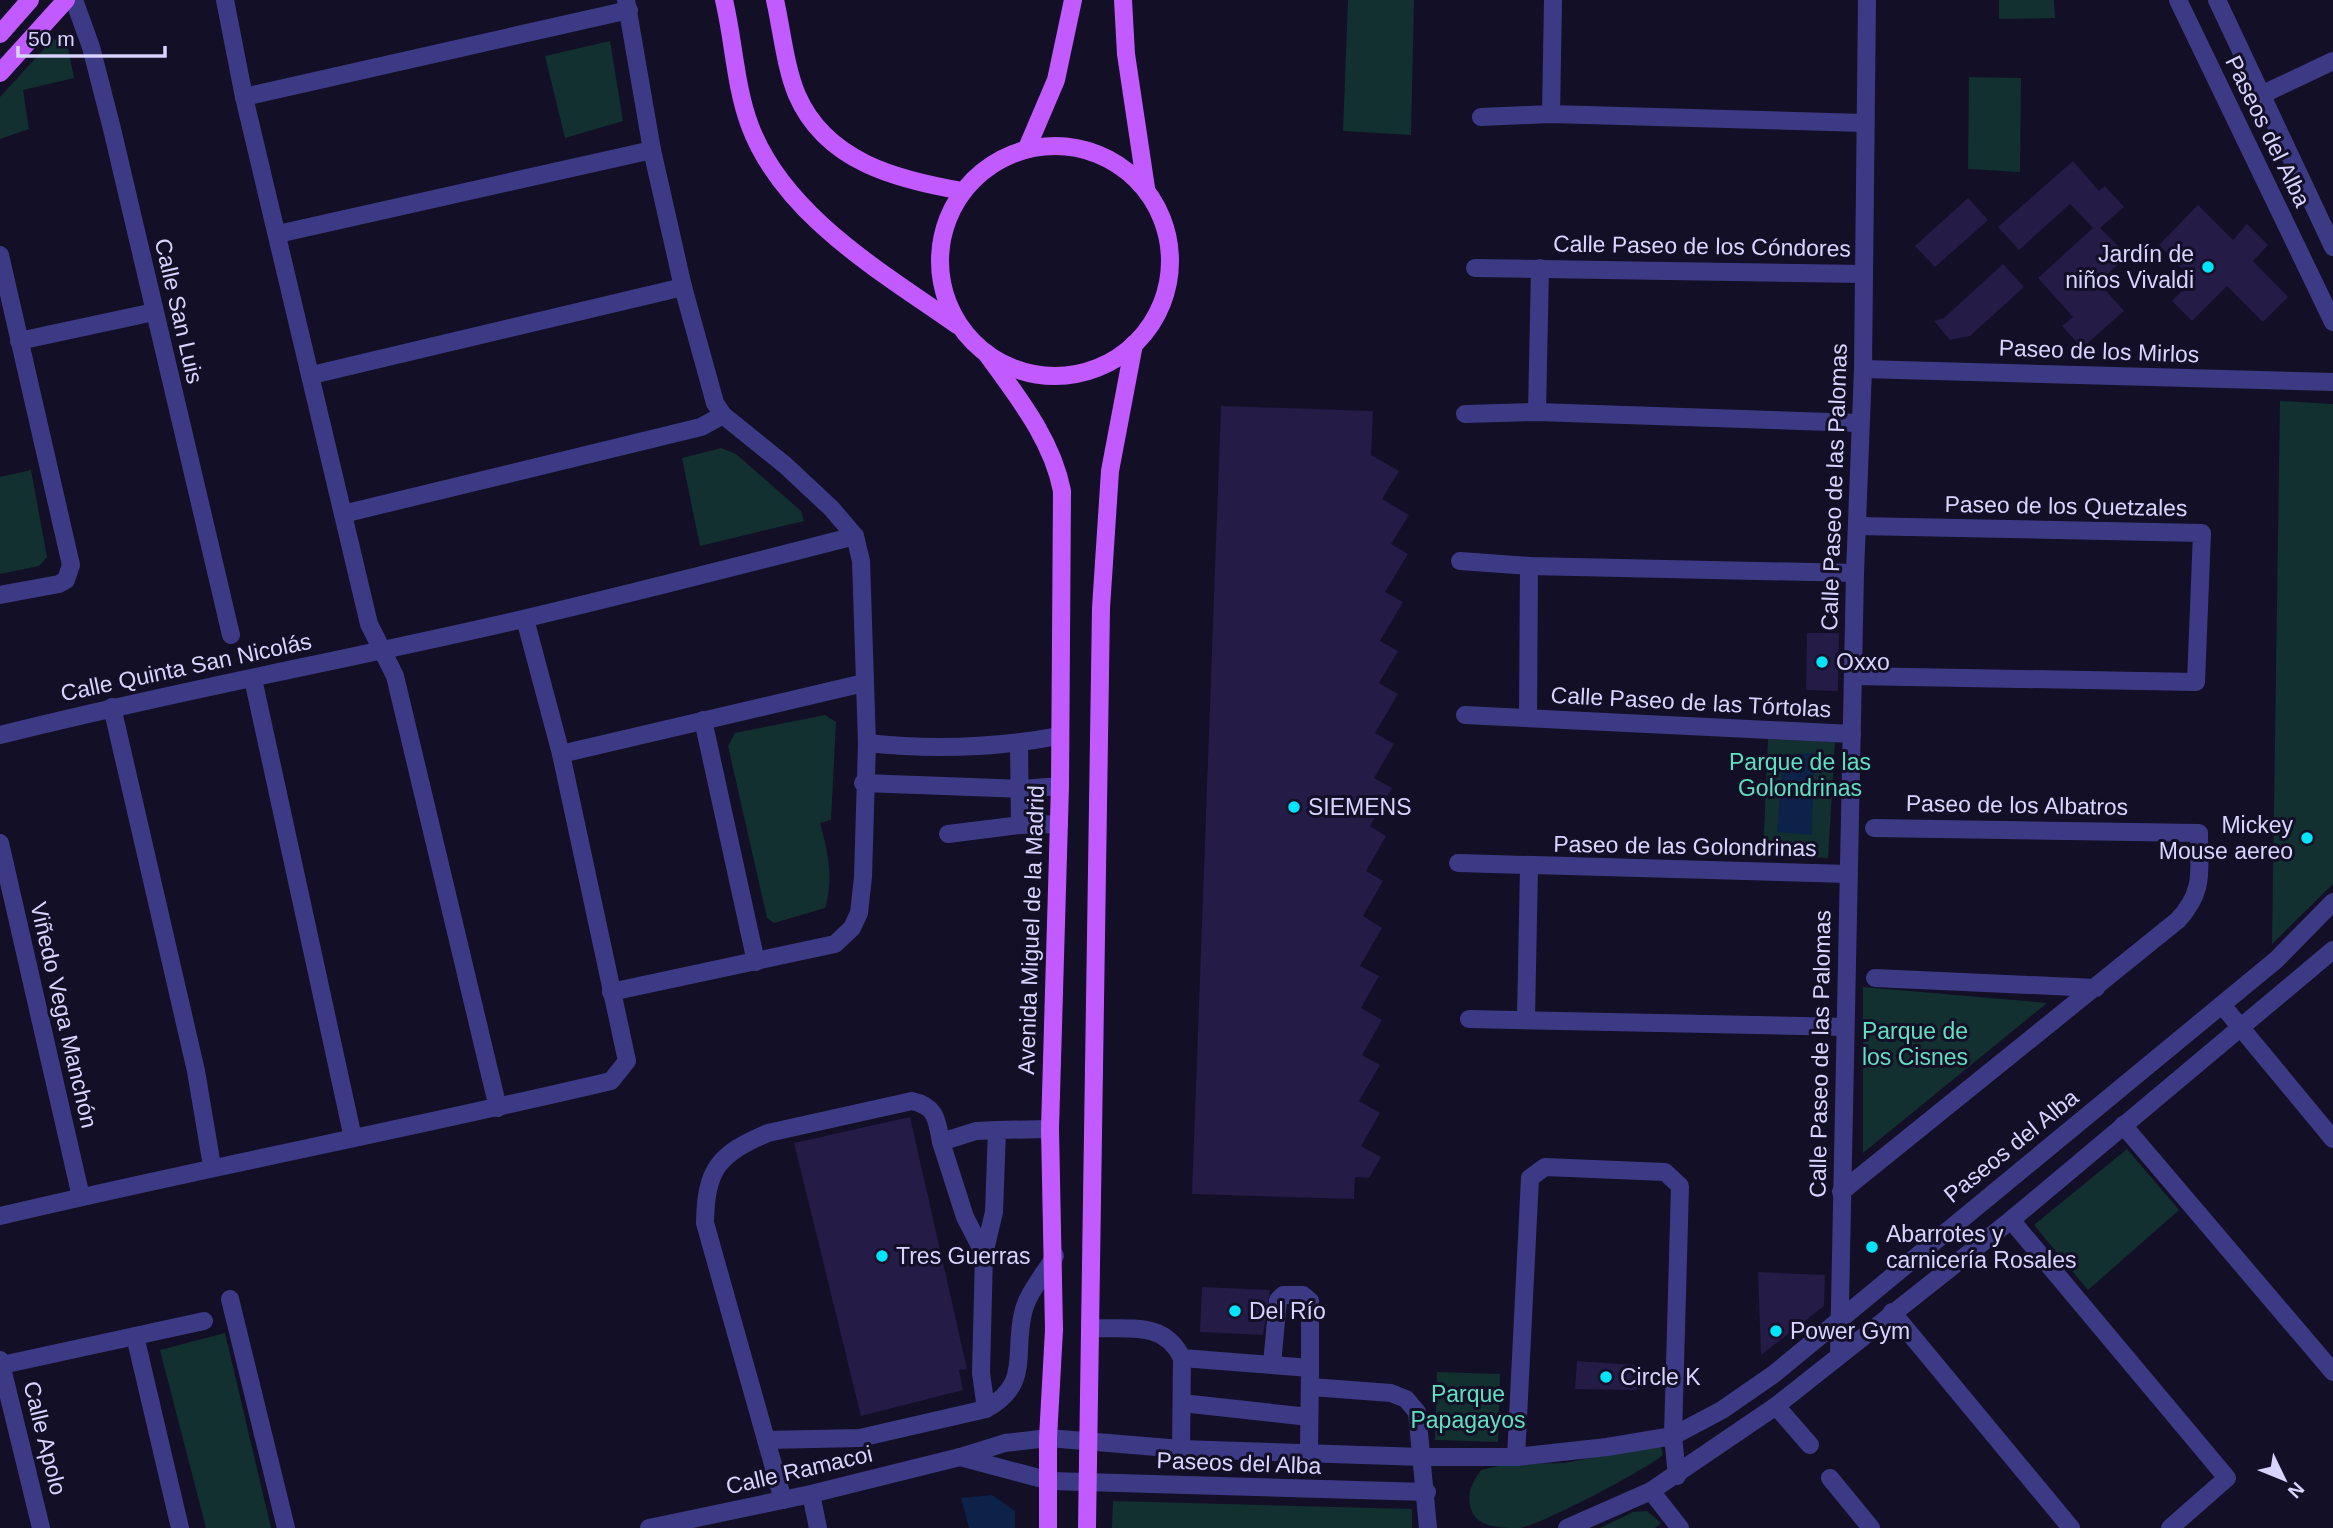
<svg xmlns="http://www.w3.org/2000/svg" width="2333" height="1528" font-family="Helvetica,sans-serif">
	<rect width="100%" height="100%" fill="#130f26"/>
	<!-- green -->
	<g fill="#12302f">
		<polygon points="1348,0 1414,0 1411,135 1343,131"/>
		<polygon points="1999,0 2054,0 2055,18 1999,19"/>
		<polygon points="53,39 67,43 74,78 23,90 29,129 0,139 0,97"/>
		<polygon points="610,41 623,121 565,138 545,56"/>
		<polygon points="1969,77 2021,78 2020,172 1968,169"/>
		<polygon points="2280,401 2333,404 2333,884 2272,944"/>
		<polygon points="721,448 736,454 801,511 804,521 700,546 682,458"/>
		<polygon points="31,470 47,557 39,566 0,574 0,477"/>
		<path d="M 825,715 L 836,722 L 831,820 L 820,823 C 828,851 834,880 825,908 L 774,923 L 767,918 L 728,746 L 735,733 Z"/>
		<polygon points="1768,739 1835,742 1828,858 1763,855"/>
		<polygon points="1863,987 2047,1003 1863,1153"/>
		<polygon points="2127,1149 2179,1210 2088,1290 2034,1225"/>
		<polygon points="225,1333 271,1528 206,1528 160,1350"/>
		<polygon points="1437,1372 1500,1374 1498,1442 1435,1440"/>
		<path d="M 1649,1446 L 1661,1446 L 1663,1455 C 1645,1470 1541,1525 1520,1528 C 1502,1528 1482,1528 1473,1514 C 1465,1497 1471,1484 1481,1470 L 1507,1464 L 1565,1463 Z"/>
		<polygon points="1113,1501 1412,1509 1412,1528 1112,1528"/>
		<polygon points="1647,1511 1661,1523 1655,1528 1600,1528 1633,1512"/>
	</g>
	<!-- water -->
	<g fill="#0c2248">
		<polygon points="1814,753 1812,835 1777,832 1783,755"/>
		<polygon points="992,1495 1015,1511 1015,1528 969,1528 961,1498"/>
	</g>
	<!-- building -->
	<g fill="#241b47">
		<polygon points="2073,161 2099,191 2105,186 2124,207 2100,228 2127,255 2099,283 2124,311 2082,348 2062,326 2073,317 2038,278 2093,228 2070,204 2019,250 1998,227"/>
		<polygon points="1968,198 1988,220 1935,267 1915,246"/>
		<polygon points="2198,205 2233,240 2247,224 2268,245 2253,261 2288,297 2263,322 2227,286 2192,321 2172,301 2193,280 2159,245"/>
		<polygon points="2003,264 2024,287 1970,336 1950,340 1934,321 1944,318"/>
		<polygon points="1221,406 1373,411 1371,455 1399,471 1382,499 1409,515 1391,544 1408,554 1385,592 1403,602 1380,641 1398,651 1379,683 1398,694 1375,733 1394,744 1374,778 1392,788 1370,826 1386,836 1366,871 1383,881 1363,916 1382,928 1360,966 1379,976 1361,1008 1382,1020 1362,1055 1380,1065 1359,1101 1380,1113 1361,1146 1381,1157 1369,1178 1355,1177 1354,1199 1192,1194"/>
		<polygon points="1807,633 1839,633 1838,691 1806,690"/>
		<polygon points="910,1117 967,1369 959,1370 963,1390 861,1416 794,1143"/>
		<polygon points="1758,1272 1825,1275 1824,1306 1761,1355"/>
		<polygon points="1202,1287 1270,1290 1263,1335 1200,1332"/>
		<polygon points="1577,1361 1635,1365 1637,1390 1575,1389"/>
	</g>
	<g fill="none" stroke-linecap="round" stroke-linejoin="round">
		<!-- minor -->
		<g stroke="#3d3a85" stroke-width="18">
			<polyline points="74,0 91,47 112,129 231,635"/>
			<polyline points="225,0 244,97 369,624 395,676 498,1108"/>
			<polyline points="626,0 652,150"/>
			<polyline points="2178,0 2333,322"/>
			<polyline points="2217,0 2333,247"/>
			<polyline points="2261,95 2333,61"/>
			<polyline points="244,97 629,10"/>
			<polyline points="1551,114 1553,0"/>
			<polyline points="1481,117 1551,114 1864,123"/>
			<polyline points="278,234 652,150 683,287"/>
			<polyline points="0,255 71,565 66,580 59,584 0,595"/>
			<polyline points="1475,268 1864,274"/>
			<polyline points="19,341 154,312"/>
			<polyline points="1863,369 2333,382"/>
			<polyline points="312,375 683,287 715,403 723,415 785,465 831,508 855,536 861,561 867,743 863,877 859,913 852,928 835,944 611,992"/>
			<polyline points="1537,412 1540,268"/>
			<polyline points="1465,414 1537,412 1859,423"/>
			<polyline points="343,514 701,427 723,415"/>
			<polyline points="1460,561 1529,566 1855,573"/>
			<polyline points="1854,676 2196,682 2202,533 1858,526"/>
			<polyline points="253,679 353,1138"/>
			<polyline points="112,707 196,1071 212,1166"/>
			<polyline points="1465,715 1852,734"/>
			<polyline points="1528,718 1529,566"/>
			<polyline points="703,720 756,962"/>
			<path d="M 0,735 C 174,691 352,659 527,618 C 637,592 746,564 855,536"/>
			<path d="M 867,743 C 931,750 995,748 1059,736"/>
			<polyline points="561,754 864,683"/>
			<polyline points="863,783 1022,789 1060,786"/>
			<polyline points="1020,825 1059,824"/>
			<polyline points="948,834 1020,825 1019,744"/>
			<polyline points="0,843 81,1197"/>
			<polyline points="1458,863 1848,874"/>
			<polyline points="1875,978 2096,988"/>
			<polyline points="2222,1005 2333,1139"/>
			<polyline points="1526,1018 1529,867"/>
			<polyline points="1469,1019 1845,1027"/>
			<polyline points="2123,1125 2333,1372"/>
			<polyline points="941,1142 965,1217 984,1254"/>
			<path d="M 1841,1192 L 2178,920 C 2205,891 2199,870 2199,833 L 1874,828"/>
			<path d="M 0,1216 C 203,1168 408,1129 611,1081 L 627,1061 L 561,754 L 525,619"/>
			<polyline points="2011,1220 2227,1478 2170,1528"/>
			<polyline points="230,1299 286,1528"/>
			<polyline points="1892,1312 2071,1528"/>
			<path d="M 1091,1328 C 1129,1330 1164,1320 1182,1358 L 1310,1368 L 1309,1453"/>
			<polyline points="135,1336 180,1528"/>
			<polyline points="1839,1353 1855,573 1863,369 1867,0"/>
			<polyline points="0,1360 41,1528"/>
			<polyline points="1272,1364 1278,1300 1283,1295 1303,1295 1310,1301 1310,1368"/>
			<polyline points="2,1365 204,1321"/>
			<polyline points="1311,1387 1391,1393 1406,1399 1417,1412 1428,1528"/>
			<polyline points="1182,1403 1309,1417"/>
			<polyline points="1776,1406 1810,1445"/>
			<path d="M 986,1409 C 1031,1384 1013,1356 1023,1313 C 1027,1294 1045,1273 1055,1256"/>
			<polyline points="766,1440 860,1438 986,1409 981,1373 984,1254 994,1212 997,1130 1050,1129"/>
			<polyline points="1181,1449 1182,1358"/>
			<polyline points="960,1457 1050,1481 1427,1492"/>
			<polyline points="1516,1457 1530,1178 1545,1167 1665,1172 1680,1186 1673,1436 1677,1476"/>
			<polyline points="1830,1478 1871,1528"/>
			<polyline points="1651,1491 1680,1528"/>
			<polyline points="811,1494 818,1528"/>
			<path d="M 783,1500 L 705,1223 C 706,1169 718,1154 768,1133 L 912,1101 C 936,1106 937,1120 941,1142 L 976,1131 L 997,1130"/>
			<polyline points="649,1528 811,1494 960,1457 1005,1443 1048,1438 1181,1449 1423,1457 1516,1457 1607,1447 1673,1436 1722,1410 1774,1374 2276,960 2333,902"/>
			<polyline points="1567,1528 1651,1491 1776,1406 2011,1220 2333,950"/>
		</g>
		<!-- major -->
		<g stroke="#c25bff" stroke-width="18">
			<path d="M 724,0 C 734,42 735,86 750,126 C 784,216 882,272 957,325"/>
			<path d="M 775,0 C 782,31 785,66 797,95 C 826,162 898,180 963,191"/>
			<polyline points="1123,0 1126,54 1146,188"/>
			<polyline points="0,34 30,0"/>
			<polyline points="0,73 66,0"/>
			<circle cx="1055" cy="261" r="115"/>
			<polyline points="1027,148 1056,80 1073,0"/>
			<path d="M 986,353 C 1017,396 1052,439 1062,491 L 1060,786 L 1050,1129 L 1054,1330 L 1048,1438 L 1048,1528"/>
			<polyline points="1087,1528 1101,608 1110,471 1134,344"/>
		</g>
	</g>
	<!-- markers -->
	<g fill="#00e5ff" stroke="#130f26" stroke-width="2.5">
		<circle cx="2208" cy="267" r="7"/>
		<circle cx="1822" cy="662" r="7"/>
		<circle cx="1294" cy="807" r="7"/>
		<circle cx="2307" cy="838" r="7"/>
		<circle cx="1872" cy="1247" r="7"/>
		<circle cx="882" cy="1256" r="7"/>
		<circle cx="1235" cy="1311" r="7"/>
		<circle cx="1776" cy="1331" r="7"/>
		<circle cx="1606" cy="1377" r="7"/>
	</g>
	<g text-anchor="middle" stroke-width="6" stroke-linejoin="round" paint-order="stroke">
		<!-- street labels -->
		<g font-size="23" fill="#d9d4ff" stroke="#130f26">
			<text transform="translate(2268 131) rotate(64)" y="8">Paseos del Alba</text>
			<text transform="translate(1702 246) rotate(1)" y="8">Calle Paseo de los Cóndores</text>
			<text transform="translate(179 311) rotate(77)" y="8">Calle San Luis</text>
			<text transform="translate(2099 351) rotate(2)" y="8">Paseo de los Mirlos</text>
			<text transform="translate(1834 487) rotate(-88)" y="8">Calle Paseo de las Palomas</text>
			<text transform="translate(2066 506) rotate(1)" y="8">Paseo de los Quetzales</text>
			<text transform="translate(186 667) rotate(-12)" y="8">Calle Quinta San Nicolás</text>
			<text transform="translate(1691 702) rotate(3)" y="8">Calle Paseo de las Tórtolas</text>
			<text transform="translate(2017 805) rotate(1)" y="8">Paseo de los Albatros</text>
			<text transform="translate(1685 846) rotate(1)" y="8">Paseo de las Golondrinas</text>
			<text transform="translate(1031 930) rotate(-88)" y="8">Avenida Miguel de la Madrid</text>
			<text transform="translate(64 1015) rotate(77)" y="8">Viñedo Vega Manchón</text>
			<text transform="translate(1820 1054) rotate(-89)" y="8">Calle Paseo de las Palomas</text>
			<text transform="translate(2011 1146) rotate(-39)" y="8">Paseos del Alba</text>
			<text transform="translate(45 1438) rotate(76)" y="8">Calle Apolo</text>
			<text transform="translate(1239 1463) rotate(2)" y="8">Paseos del Alba</text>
			<text transform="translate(799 1470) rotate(-13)" y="8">Calle Ramacoi</text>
		</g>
		<!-- poi labels -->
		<g font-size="23" fill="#d9d4ff" stroke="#130f26" text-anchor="start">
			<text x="2194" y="262" text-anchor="end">Jardín de<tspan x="2194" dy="26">niños Vivaldi</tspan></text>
			<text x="1836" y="670">Oxxo</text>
			<text x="1308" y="815">SIEMENS</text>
			<text x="2293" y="833" text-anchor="end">Mickey<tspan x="2293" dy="26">Mouse aereo</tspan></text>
			<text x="1886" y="1242">Abarrotes y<tspan x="1886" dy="26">carnicería Rosales</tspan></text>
			<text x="896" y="1264">Tres Guerras</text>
			<text x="1249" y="1319">Del Río</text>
			<text x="1790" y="1339">Power Gym</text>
			<text x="1620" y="1385">Circle K</text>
		</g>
		<!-- park labels -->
		<g font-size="23" fill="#5fe0c0" stroke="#130f26">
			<text x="1800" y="770">Parque de las<tspan x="1800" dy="26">Golondrinas</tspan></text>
			<text x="1915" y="1039">Parque de<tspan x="1915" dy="26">los Cisnes</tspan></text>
			<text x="1468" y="1402">Parque<tspan x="1468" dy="26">Papagayos</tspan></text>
		</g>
	</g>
	<!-- north arrow -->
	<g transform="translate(2284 1479) rotate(133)" stroke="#130f26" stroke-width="5" paint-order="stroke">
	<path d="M0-5L12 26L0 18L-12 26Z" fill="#d9d4ff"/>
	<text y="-10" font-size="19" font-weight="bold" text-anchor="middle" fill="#d9d4ff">N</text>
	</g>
	<!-- scale -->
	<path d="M18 46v10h147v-10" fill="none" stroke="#d9d4ff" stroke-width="3.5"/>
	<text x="28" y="46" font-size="21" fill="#d9d4ff" stroke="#130f26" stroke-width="5" paint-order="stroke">50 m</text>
</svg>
